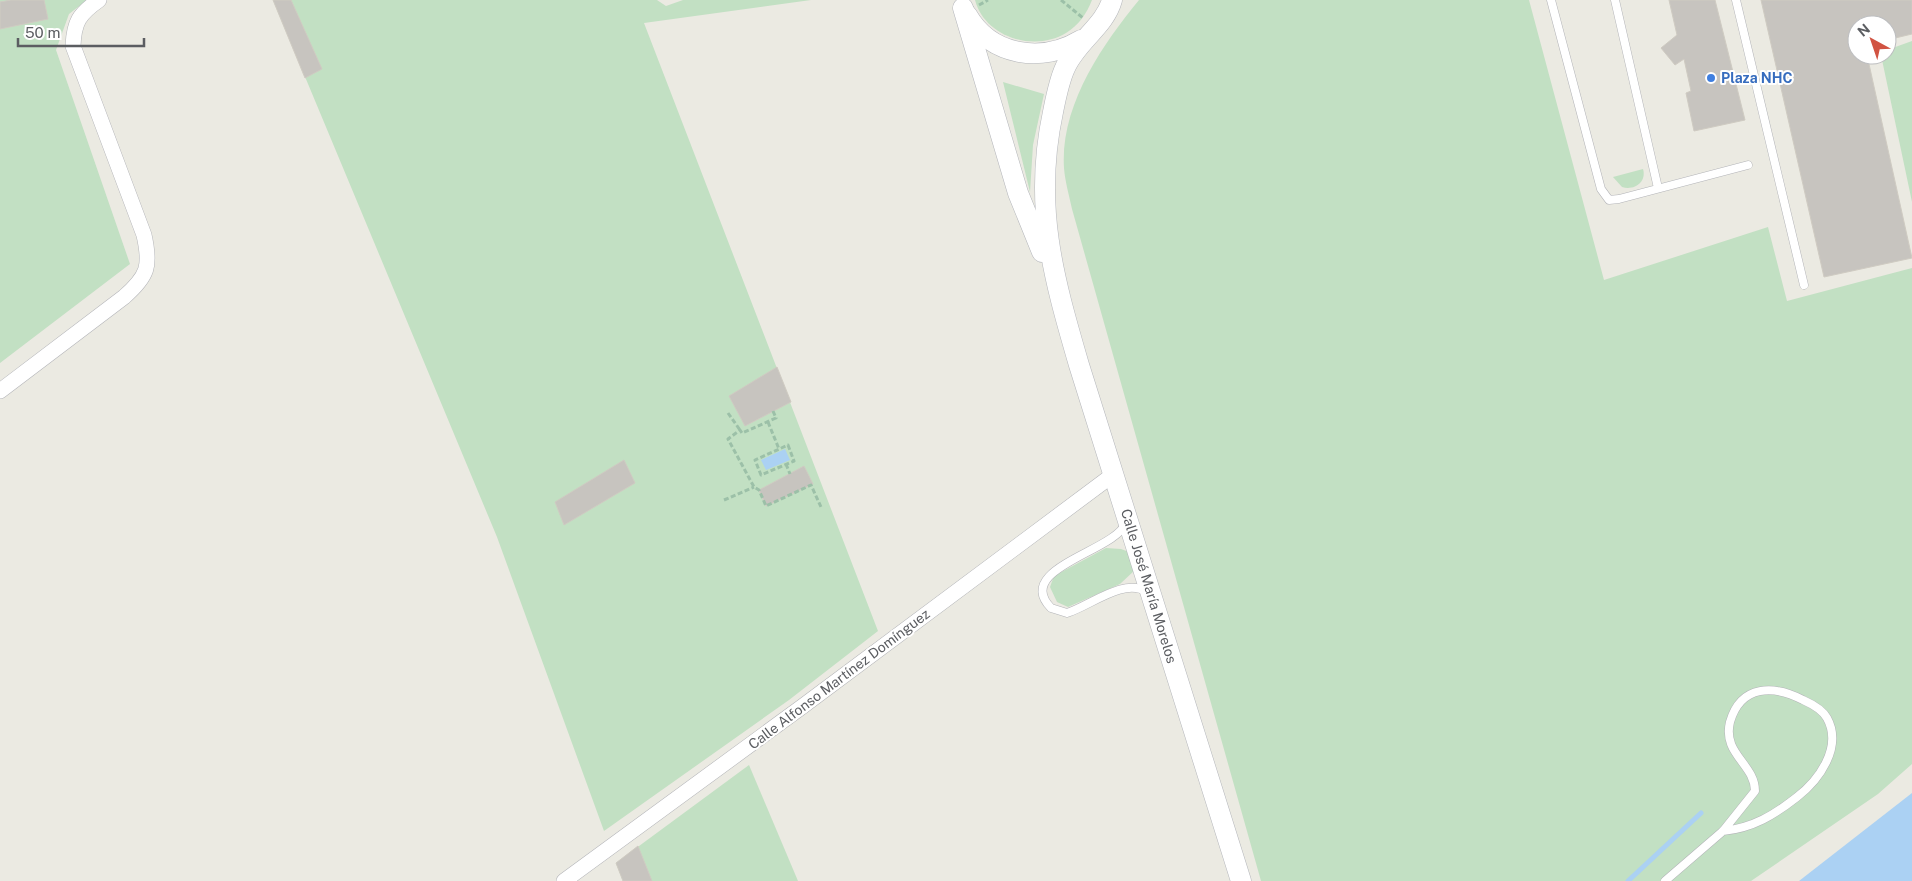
<svg xmlns="http://www.w3.org/2000/svg" width="1912" height="881" font-family="'Public Sans',sans-serif">
	<rect width="100%" height="100%" fill="#ebeae2"/>
	<!-- green -->
	<g fill="#c2e0c3">
		<polygon points="0,0 87,0 69,14 56,50 130,264 0,363"/>
		<polygon points="273,0 657,0 666,6 683,0 811,0 644,23 878,631 789,700 604,831 497,537"/>
		<path d="M 975,0 L 1092,0 C 1087,13 1079,25 1066,33 C 1035,52 985,38 975,0 Z"/>
		<path d="M 1139,0 L 1529,0 L 1604,280 L 1768,227 L 1787,301 L 1912,268 L 1912,764 L 1878,794 L 1751,881 L 1261,881 L 1072,209 C 1069,195 1065,181 1064,168 C 1060,106 1102,45 1139,0 Z"/>
		<polygon points="1912,41 1912,202 1881,55 1887,55 1887,50"/>
		<polygon points="1003,82 1044,94 1033,145 1030,192"/>
		<path d="M 1643,169 C 1647,182 1634,191 1622,187 L 1613,177 Z"/>
		<polygon points="1106,548 1121,549 1129,552 1135,570 1120,584 1068,607 1057,602 1050,587 1054,576"/>
		<polygon points="749,765 798,881 623,881 616,863"/>
	</g>
	<!-- water -->
	<g fill="#abd1f3">
		<polygon points="785,449 790,460 766,470 761,460"/>
		<polygon points="1912,793 1912,881 1799,881"/>
	</g>
	<g fill="none" stroke-linecap="round" stroke-linejoin="round">
		<!-- stream -->
		<polyline stroke="#abd1f3" stroke-width="5" points="1628,881 1701,813"/>
	</g>
	<!-- building -->
	<g fill="#c7c4bf" stroke="#cfcbc2">
		<polygon points="11,0 44,0 48,19 0,29 0,2"/>
		<polygon points="273,0 291,0 322,69 305,78"/>
		<polygon points="1669,0 1715,0 1745,120 1694,131 1686,93 1691,91 1684,59 1675,65 1661,48 1677,35"/>
		<polygon points="1761,0 1912,0 1912,34 1887,40 1887,25 1857,25 1857,55 1867,55 1912,258 1824,277"/>
		<polygon points="777,367 791,402 745,426 729,396"/>
		<polygon points="624,460 635,483 564,525 555,502"/>
		<polygon points="804,466 813,484 766,506 759,490"/>
		<polygon points="638,846 652,881 623,881 616,863"/>
	</g>
	<g fill="none" stroke-linecap="round" stroke-linejoin="round">
		<defs>
			<g id="service">
				<polyline points="1551,0 1601,189 1609,200 1619,199 1748,165"/>
				<polyline points="1615,0 1658,188"/>
				<polyline points="1736,0 1804,285"/>
				<path d="M 1126,523 C 1114,552 1013,568 1051,608 L 1067,613 C 1090,606 1124,577 1147,592"/>
				<path d="M 1665,881 L 1723,831 L 1755,791 C 1755,764 1722,754 1730,722 C 1741,684 1774,685 1803,700 C 1812,704 1822,709 1827,718 C 1843,747 1819,780 1797,797 C 1774,815 1753,828 1723,831"/>
			</g>
			<g id="minor">
				<path d="M 0,391 L 124,297 C 148,276 151,266 144,235 L 73,46 C 74,22 79,14 99,0"/>
				<polyline points="564,881 803,706 1114,474"/>
			</g>
			<g id="secondary">
				<path d="M 1112,0 C 1105,26 1076,42 1065,68 C 1059,81 1056,97 1053,112 C 1033,205 1053,276 1079,365 L 1241,881"/>
				<polyline points="963,8 1018,193 1042,252"/>
				<path d="M 967,15 C 991,57 1043,63 1081,40"/>
			</g>
		</defs>
		<!-- service casing -->
		<use href="#service" stroke="#b3b4b8" stroke-width="9"/>
		<!-- minor casing -->
		<use href="#minor" stroke="#b3b4b8" stroke-width="16"/>
		<!-- secondary casing -->
		<use href="#secondary" stroke="#b4b6bb" stroke-width="21"/>
		<!-- path -->
		<g stroke="#9cc0a8" stroke-width="3" stroke-dasharray="5 2.5" stroke-linecap="butt">
			<polyline points="1061,0 1083,18"/>
			<polyline points="979,5 988,0"/>
			<polyline points="773,411 776,418 742,433 740,430 728,439 754,487 759,490 766,506 811,485 821,507"/>
			<polyline points="728,413 740,430"/>
			<polyline points="768,422 779,449"/>
			<polygon points="788,445 794,461 761,475 755,460"/>
			<polyline points="786,464 790,474"/>
			<polyline points="724,500 754,487"/>
		</g>
		<!-- service -->
		<use href="#service" stroke="#fff" stroke-width="8"/>
		<!-- minor -->
		<use href="#minor" stroke="#fff" stroke-width="15"/>
		<!-- secondary -->
		<use href="#secondary" stroke="#fff" stroke-width="20"/>
	</g>
	<!-- markers -->
	<circle fill="#3f7fe0" stroke="#fff" stroke-width="2" cx="1711" cy="78" r="5"/>
	<g text-anchor="middle" stroke-width="4" stroke-linejoin="round" paint-order="stroke">
		<!-- shop labels -->
		<g font-size="14" font-weight="bold" fill="#366cbe" stroke="#fff" text-anchor="start">
			<text x="1721" y="83">Plaza NHC</text>
		</g>
		<!-- street labels -->
		<g font-size="14" fill="#5b5d61" stroke="#fff">
			<text transform="translate(1149 586) rotate(73)" y="5">Calle José María Morelos</text>
			<text transform="translate(839 679) rotate(-37)" y="5">Calle Alfonso Martínez Domínguez</text>
		</g>
	</g>
	<!-- north arrow -->
	<g transform="translate(1872 40) rotate(320)"><circle r="24" fill="#ffffff" stroke="#bdbec0"/>
	<path d="M0-4L9 19L0 12L-9 19Z" fill="#d15342"/>
	<text y="-8" font-size="14" font-weight="bold" text-anchor="middle" fill="#5b5d61">N</text>
	</g>
	<!-- scale -->
	<path d="M18 38v8h126v-8" fill="none" stroke="#5b5d61" stroke-width="2.5"/>
	<text x="25" y="38" font-size="15" fill="#5b5d61" stroke="#ffffff" stroke-width="4" paint-order="stroke">50 m</text>
</svg>
